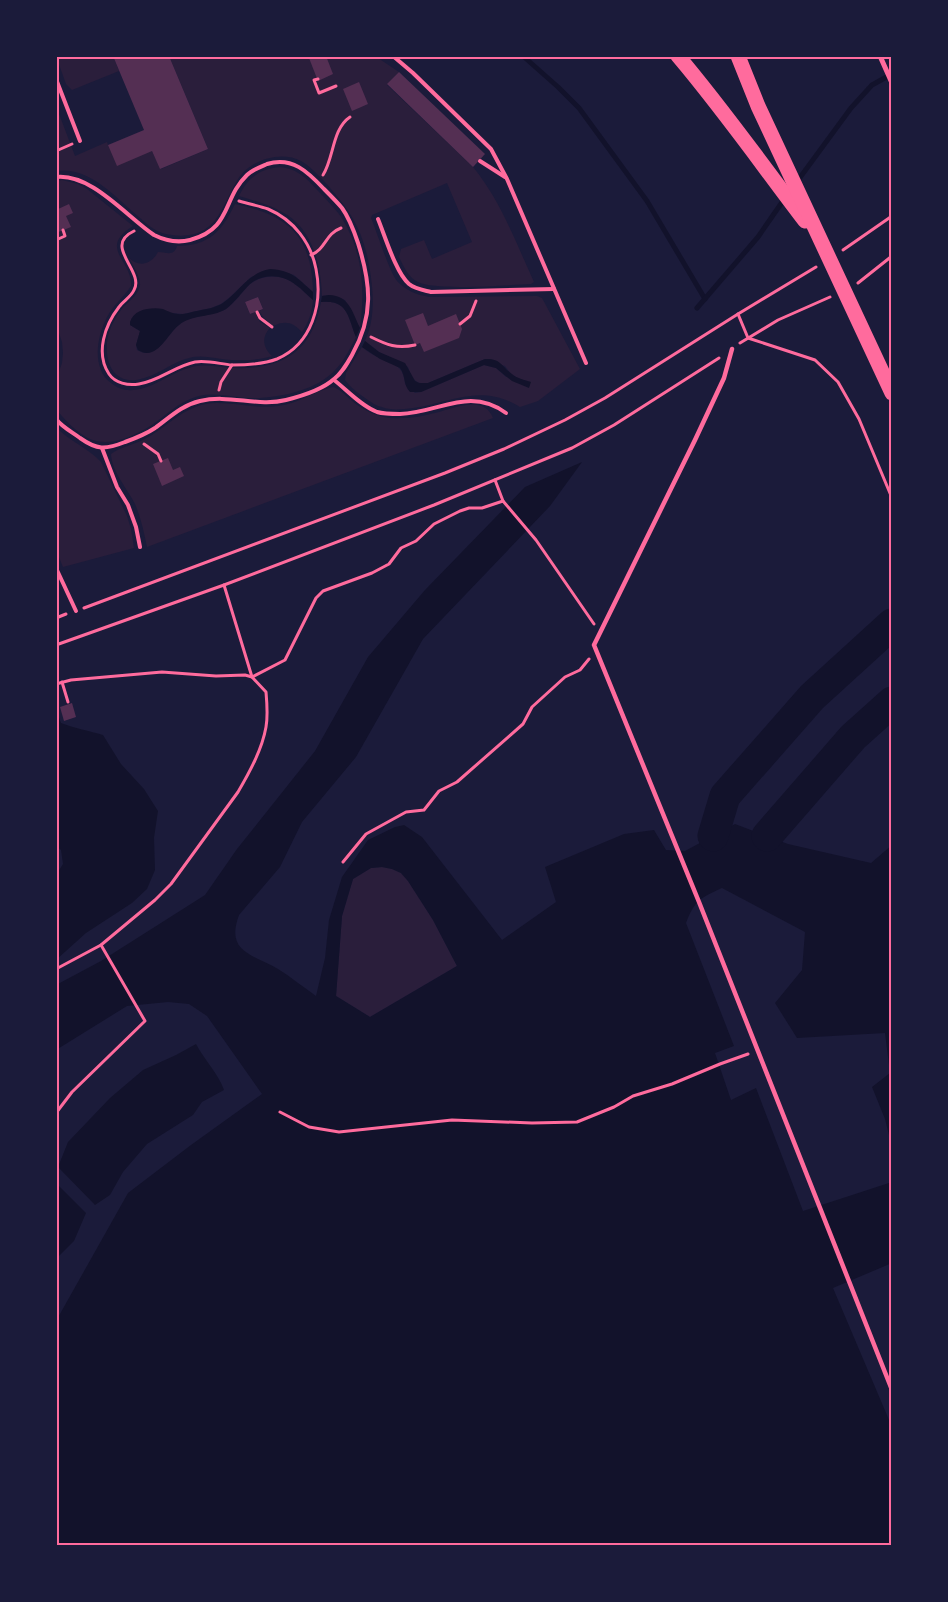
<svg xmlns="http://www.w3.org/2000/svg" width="948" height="1602" font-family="Jost,sans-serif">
	<rect width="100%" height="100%" fill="#1b1b3a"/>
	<!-- green -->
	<g fill="#2a1e3b">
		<polygon points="56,56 113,56 119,71 72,90 66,84"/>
		<path d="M 169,56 L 375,56 L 399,72 L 387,85 L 473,167 C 501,201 516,243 534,282 L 531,284 C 507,285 435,291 418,282 C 408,277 404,267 399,257 L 401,249 L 424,240 L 432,259 L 472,242 L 447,183 L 372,215 L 371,218 C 377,232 389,271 397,281 C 405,290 417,295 429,297 L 537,296 L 542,298 L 580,369 L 538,401 L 520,407 C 481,383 453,402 413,408 C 403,409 392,411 382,407 C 376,406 371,402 365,398 C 358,393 350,387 345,380 L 346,373 L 362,347 C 379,363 404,358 405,384 L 415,393 L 421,392 L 484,365 L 496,368 L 506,377 L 516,377 L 511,374 L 505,366 L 485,359 L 428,383 C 415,385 412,378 408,367 L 379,352 L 365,341 C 377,316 373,282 367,255 C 359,222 346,206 324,181 C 317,174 310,166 301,161 C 281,150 250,160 238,179 C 229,193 221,218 208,227 C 198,235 184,237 172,235 C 158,234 149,226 139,217 C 116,198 90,166 56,171 L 56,106 L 75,156 L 107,142 L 108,145 L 152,151 L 161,169 L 208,149 Z"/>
		<path d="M 280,167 C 299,169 308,180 320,193 C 328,202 337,210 343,220 C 363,253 365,291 360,328 L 345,300 L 329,295 L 322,296 C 321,267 314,234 289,216 C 274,206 256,201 239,196 C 248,178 259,169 280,167 Z"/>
		<path d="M 62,180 L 78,184 L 87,189 L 133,226 C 97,248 133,261 131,286 C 124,297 113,305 107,317 C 97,336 91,368 111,383 C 117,388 125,391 133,390 C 153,389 170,373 189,368 C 203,363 216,367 231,368 C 280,370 312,354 321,302 C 348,299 348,317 356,337 C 350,348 345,360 336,369 C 317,391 276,399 248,398 C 232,397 216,392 199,396 C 183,400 173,409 160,419 C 143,432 113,449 90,439 C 77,433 65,420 56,409 L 56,380 L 62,363 L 63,353 L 62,342 L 56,324 L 56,181 Z"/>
		<path d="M 235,204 C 288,215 312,236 313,292 L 294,275 L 276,270 L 251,277 L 230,297 L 221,304 L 211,308 L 183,314 L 172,313 L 130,325 L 140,331 L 136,345 L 137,350 C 156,362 167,334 179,325 C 191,314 211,317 226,309 C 234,303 241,294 247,287 C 260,274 282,273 296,285 C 302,289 307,295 313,300 C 312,312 309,322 302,332 C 293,322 285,320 273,326 L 264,318 L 259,311 L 263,309 L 258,297 L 245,302 L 250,314 L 255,312 L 260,322 L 270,328 C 261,337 263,348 272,356 C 259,360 244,361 231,360 C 218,359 205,355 193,357 C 172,361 157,377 136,380 C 106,383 102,347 111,327 C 114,321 117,315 121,310 C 126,303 138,296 140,286 C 141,277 133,266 129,258 C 139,268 152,264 158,252 C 166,252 174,257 177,246 C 209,246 222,231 235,204 Z"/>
		<path d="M 333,387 C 340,389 345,395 351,400 C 365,412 383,420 401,418 C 412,418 424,416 435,413 C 454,408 484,394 493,418 L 147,547 C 144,532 141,518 135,504 C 127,488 112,472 111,454 C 121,447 133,445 143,440 C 169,427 185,403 217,403 C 238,403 257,409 278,406 C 298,404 314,391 333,387 Z"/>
		<path d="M 56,427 C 69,441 88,448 101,462 L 127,516 L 131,529 L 134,548 L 63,567 L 56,550 Z"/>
		<polygon points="382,867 392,869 401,873 408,881 433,920 457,966 370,1017 336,996 342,916 353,879 371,868"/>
	</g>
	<!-- water -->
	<g fill="#12122b" fill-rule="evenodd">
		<path d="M 270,269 C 292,270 298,279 313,292 L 313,300 C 307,295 302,289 296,285 C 283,274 263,273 250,284 C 242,292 235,302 226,309 C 211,318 192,314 179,325 C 167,334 157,362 138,350 L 136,345 L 140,331 L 130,325 L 130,322 C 134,309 151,307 163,309 C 168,311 173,314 178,314 C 184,315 191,312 197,311 C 206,309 215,308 223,303 C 240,291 248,273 270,269 Z"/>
		<path d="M 329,295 C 350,296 352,312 360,328 L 356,337 C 348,317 348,299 321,302 L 322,296 Z"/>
		<path d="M 365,341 L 379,352 L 405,363 L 415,381 L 419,383 L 428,383 L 485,359 C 501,358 502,367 512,374 C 516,378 525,380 531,382 L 529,388 L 512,381 L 496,368 L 484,365 L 421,392 L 410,392 C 403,385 406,376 400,368 L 380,359 L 362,347 Z"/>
		<path d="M 582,462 L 550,506 L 423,639 L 356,757 L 302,822 L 280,867 L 239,915 C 225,953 253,954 278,969 C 291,977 303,987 316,996 L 325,958 L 329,920 L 342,877 L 368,840 L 395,827 L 404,825 L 422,837 L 502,940 L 556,902 L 545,867 L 624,834 L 654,830 L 666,850 L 685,851 L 735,824 L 788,844 L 871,863 L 892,845 L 892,1147 L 885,1119 L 872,1087 L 890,1073 L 885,1033 L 797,1038 L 775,1003 L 802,970 L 805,932 L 722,888 C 700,898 695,900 686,923 L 734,1046 L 715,1053 L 731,1100 L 756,1088 L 803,1211 L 892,1182 L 892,1263 L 833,1288 L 892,1427 L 892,1546 L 56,1546 L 56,1321 L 128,1193 L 191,1145 L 262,1094 L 207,1016 L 189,1004 L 168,1002 L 127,1006 L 56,1050 L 56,985 L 101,961 L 205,895 L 237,849 L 315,751 L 368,657 L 425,590 L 525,487 ZM 382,867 L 392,869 L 401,873 L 408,881 L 433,920 L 457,966 L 370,1017 L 336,996 L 342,916 L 353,879 L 371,868 Z"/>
		<path d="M 56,710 L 61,723 C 74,728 90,731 103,735 L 121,764 L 144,789 L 158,811 L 154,838 L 155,870 L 147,889 L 132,903 L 86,933 L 56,960 L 56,875 L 63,864 L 61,850 L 56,846 Z"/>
		<path d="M 196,1044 C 204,1059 219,1075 224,1090 L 202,1102 L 193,1115 L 147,1144 L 123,1172 L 110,1195 L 95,1205 L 58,1167 L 68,1142 L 110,1098 L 143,1070 L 176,1055 Z"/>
		<polygon points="56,1183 86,1213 74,1241 56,1259"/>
	</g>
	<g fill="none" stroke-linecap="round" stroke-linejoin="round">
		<!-- stream -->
		<g stroke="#12122b" stroke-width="5">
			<polyline points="523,56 558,87 579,108 647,201 705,299"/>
			<polyline points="796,183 851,108 872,85 892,74"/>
			<polyline points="697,308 758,237 785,198"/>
		</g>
		<!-- river -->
		<g stroke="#12122b" stroke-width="31">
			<polyline points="713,836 725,796 812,697 892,624"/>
			<polyline points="767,836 853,737 892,702"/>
		</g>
	</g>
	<!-- building -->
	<g fill="#542f53">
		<polygon points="113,56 169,56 208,149 160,169 152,151 117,166 108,145 144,130"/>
		<polygon points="313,56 326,56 333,74 318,81 309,58"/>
		<polygon points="399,72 485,154 473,167 387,84"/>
		<polygon points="359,82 368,104 352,111 343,89"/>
		<polygon points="69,204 73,213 66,216 71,227 56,233 56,210"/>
		<polygon points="258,297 263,309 250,314 245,302"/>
		<polygon points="423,313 428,326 456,314 462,329 459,338 424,352 420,343 415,345 405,320"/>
		<polygon points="168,458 173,470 180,467 184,476 162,486 153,464"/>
		<polygon points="72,703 76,717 64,721 60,707"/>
	</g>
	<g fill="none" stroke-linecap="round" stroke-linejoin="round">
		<!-- path -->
		<g stroke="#ff6b9d" stroke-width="3">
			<polyline points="318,79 314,80 319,93 336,86"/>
			<polyline points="56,151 72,144"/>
			<path d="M 323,175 C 334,158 332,129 350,117"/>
			<path d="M 134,231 C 102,246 145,271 134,290 C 131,297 123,301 119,307 C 105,325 95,353 109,374 C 115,383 128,386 139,384 C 159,381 175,366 195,362 C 207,360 220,364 232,365 C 246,365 264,364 277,359 C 312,344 323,304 316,269 C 311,243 294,220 268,209 C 259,206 249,204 239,201"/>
			<polyline points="56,240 65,236 63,230"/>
			<polyline points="843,250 892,216"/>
			<path d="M 311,255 C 326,249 325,234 341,228"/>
			<polyline points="858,283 892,256"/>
			<polyline points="257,312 260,318 272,327"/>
			<polyline points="738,314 748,338 815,360 838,382 859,419 892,498"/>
			<polyline points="460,324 470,316 476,301"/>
			<path d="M 371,337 C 387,345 397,349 415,345"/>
			<polyline points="740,343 778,320 830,297"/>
			<polyline points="219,390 221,382 232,365"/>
			<polyline points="144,444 158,454 161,461"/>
			<polyline points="495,480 503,501 536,540 594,624"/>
			<polyline points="84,608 445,473 504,449 565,420 605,398 738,314 816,267"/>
			<polyline points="56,618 66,614"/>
			<polyline points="56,645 224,585 434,505 572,448 614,425 719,358"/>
			<polyline points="62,682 68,702"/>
			<polyline points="56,684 71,680 162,672 216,676 245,675 252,677 285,660 316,598 323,591 372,573 389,564 401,548 416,541 434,524 460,511 469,508 482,508 503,501"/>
			<polyline points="343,862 366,834 406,812 424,810 439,791 457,782 523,724 532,707 565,677 580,670 589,659"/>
			<path d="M 56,969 L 101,945 L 155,900 L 171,884 L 238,792 C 249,773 262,750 266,727 C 268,716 267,703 266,692 L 252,677 L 224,585"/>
			<polyline points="280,1112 309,1127 339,1132 452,1120 532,1123 577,1122 614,1107 633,1096 672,1084 720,1064 748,1054"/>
			<polyline points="56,1113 72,1092 145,1021 101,945"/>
		</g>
		<!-- service -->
		<g stroke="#ff6b9d" stroke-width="4">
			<polyline points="393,56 413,73 491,149 507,179 586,363"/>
			<polyline points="56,79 80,141"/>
			<polyline points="480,161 505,177"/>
			<path d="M 56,177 C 91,173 126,216 154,235 C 166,241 178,243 190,240 C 232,229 222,199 247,175 C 252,170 260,167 267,164 C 292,156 308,172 324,189 C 330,195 337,202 342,208 C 350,219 354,231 358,243 C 371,284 374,316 352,355 C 347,364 342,373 334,379 C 322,390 302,396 286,400 C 258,407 229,394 200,401 C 182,405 170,417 155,428 C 146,434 136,438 125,442 C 105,450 97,450 80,438 C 72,432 62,427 56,419"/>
			<path d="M 378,219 C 385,236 396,273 409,284 C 415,289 423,290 431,292 L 554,289"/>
			<path d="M 334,380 C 347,390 361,406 377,412 C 384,414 392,414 400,414 C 439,413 469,386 506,413"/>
			<polyline points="102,448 117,487 128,505 136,527 140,547"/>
			<polyline points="56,568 76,611"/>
		</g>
		<!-- pedestrian -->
		<polyline stroke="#ff6b9d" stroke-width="4.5" points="732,349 724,378 695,440 594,645 699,902 892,1390"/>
		<!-- minor -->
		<polyline stroke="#ff6b9d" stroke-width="5" points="880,56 892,83"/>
		<!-- motorway -->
		<g stroke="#ff6b9d" stroke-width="15">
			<path d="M 678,56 C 723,109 763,166 805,221"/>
			<polyline points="738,56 758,106 892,393"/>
		</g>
	</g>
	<!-- border -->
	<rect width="948" height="1602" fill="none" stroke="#1b1b3a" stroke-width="115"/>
	<rect x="58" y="58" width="832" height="1486" fill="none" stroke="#ff6b9d" stroke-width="2"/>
</svg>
